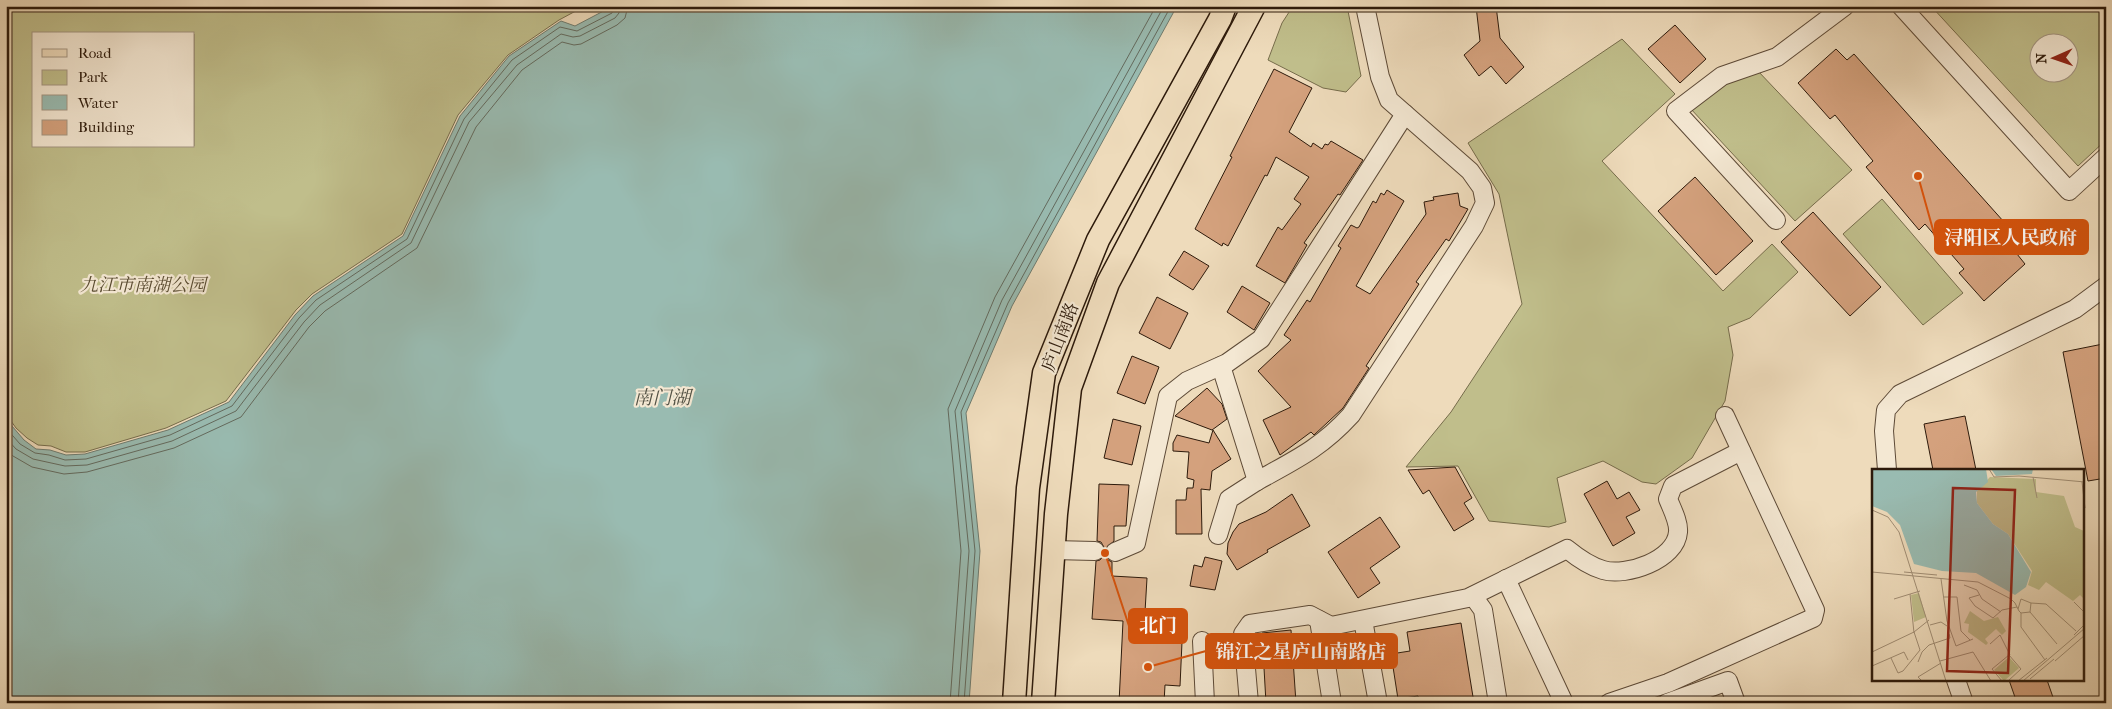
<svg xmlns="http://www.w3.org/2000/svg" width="2112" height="709" font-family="'IM FELL French Canon','Noto Serif SC',serif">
	<rect width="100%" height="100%" fill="#eedbbb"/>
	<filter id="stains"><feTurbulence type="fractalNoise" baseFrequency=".004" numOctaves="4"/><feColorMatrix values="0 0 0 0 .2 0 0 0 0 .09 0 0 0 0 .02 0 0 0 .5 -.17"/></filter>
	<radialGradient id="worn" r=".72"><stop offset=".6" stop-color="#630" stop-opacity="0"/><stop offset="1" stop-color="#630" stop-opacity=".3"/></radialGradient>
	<!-- green -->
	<g fill="#c0be8b" stroke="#766c4b" fill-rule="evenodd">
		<path d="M 6,6 L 585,6 L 559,20 L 508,55 L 458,115 L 402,234 L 312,294 L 296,310 L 226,401 L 166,428 L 85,452 L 66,452 L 51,446 L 38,445 L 27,438 L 16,428 L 6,414 ZM 34,34 L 194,34 L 194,146 L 34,146 Z"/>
		<polygon points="1293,6 1347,6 1361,76 1346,92 1323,88 1268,60 1282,23"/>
		<path d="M 1931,6 L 2106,6 L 2106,140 L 2078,166 ZM 2070,42 L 2070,72 L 2040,72 L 2040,42 Z"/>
		<polygon points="1622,39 1675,94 1602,161 1723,291 1772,244 1798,272 1750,318 1728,327 1733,355 1725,401 1692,458 1656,484 1642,482 1603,461 1557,478 1566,522 1549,527 1489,521 1458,466 1406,467 1451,412 1522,304 1499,194 1468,143"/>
		<polygon points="1757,70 1852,170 1795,221 1690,108 1730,81"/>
		<polygon points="1882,199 1963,293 1923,325 1843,234"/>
	</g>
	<!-- water -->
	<polygon fill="#99bbb1" stroke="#6e7b6f" points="613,6 1177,6 1012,306 966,413 980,551 969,703 6,703 6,419 24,440 36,449 50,450 66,455 85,454 168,430 229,402 295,315 313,296 403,236 460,116 509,56 561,21 575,26"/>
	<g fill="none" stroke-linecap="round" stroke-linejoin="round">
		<!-- shore -->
		<g stroke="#636a5e" stroke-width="1">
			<polyline points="6,428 20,444 35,453 49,455 65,460 86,459 170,435 232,406 299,318 316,300 407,239 464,119 512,60 560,27 577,31 612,13 614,6"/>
			<polyline points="6,438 16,449 33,459 65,466 87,465 172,441 236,411 304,322 320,305 411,243 469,122 517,65 561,34 573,37 580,36 615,18 619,13 620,6"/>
			<polyline points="6,449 13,456 32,467 64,474 87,472 174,448 241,417 309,327 325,311 417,248 476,127 522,70 562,42 574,45 581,44 617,25 625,18 628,6"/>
			<polyline points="950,703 961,551 948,409 995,297 1156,6"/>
			<polyline points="958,703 969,551 955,411 1002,300 1164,6"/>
			<polyline points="964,703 975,551 961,412 1008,303 1171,6"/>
		</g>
	</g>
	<!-- building -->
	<g fill="#d4a17d" stroke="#2d1a0b">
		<polygon points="1476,6 1496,6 1500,38 1524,67 1506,84 1491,66 1479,76 1464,55 1480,41"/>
		<polygon points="1675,25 1706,59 1680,83 1648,49"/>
		<polygon points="1836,49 1847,60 1854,54 2021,241 2013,249 2025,264 1984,301 1959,273 1964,269 1925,224 1919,230 1866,167 1873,161 1835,115 1830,119 1798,83"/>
		<polygon points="1274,69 1312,88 1289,132 1311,147 1313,143 1322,149 1325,144 1328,145 1331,141 1363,160 1340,195 1338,194 1304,243 1307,245 1285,283 1256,266 1278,227 1282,230 1301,204 1294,199 1309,177 1276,157 1267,176 1265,175 1228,246 1223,243 1222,246 1195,229 1232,157 1230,156"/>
		<polygon points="1695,177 1753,241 1716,275 1658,211"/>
		<polygon points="1387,190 1404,201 1356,286 1370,294 1426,214 1424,202 1434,200 1433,197 1458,193 1460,206 1468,209 1449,241 1446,239 1416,282 1419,284 1366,366 1369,368 1343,408 1314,435 1311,432 1280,455 1263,420 1291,407 1258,371 1291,340 1284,335 1307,300 1310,302 1341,248 1338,246 1351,225 1357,228 1359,227 1373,201 1376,203 1381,193 1384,195"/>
		<polygon points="1813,212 1881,287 1850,316 1781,242"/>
		<polygon points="1184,251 1209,266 1193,290 1169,275"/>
		<polygon points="1242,286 1270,303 1254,330 1227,312"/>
		<polygon points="1157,297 1188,313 1170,349 1139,333"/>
		<polygon points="2103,344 2106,356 2106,478 2088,481 2063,352"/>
		<polygon points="1132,356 1159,367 1145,404 1117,393"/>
		<polygon points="1207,388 1222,404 1227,419 1212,430 1175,416"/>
		<polygon points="1965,416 1976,470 1933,470 1924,424"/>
		<polygon points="1113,419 1141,426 1132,465 1104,458"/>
		<polygon points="1213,430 1231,459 1212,471 1210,490 1201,489 1202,534 1176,534 1176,500 1186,500 1187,488 1193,488 1194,480 1187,478 1189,452 1173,451 1173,443 1177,435 1209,443"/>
		<polygon points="1455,467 1472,498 1464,503 1474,519 1454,531 1429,490 1423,494 1408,470"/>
		<polygon points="1607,481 1617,499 1629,492 1640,510 1626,517 1635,533 1613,546 1584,494"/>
		<polygon points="1099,484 1129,485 1126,526 1114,526 1114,541 1105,549 1101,542 1097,541"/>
		<polygon points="1292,494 1310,526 1267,550 1268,552 1237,570 1227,554 1228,543 1233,532 1239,524 1266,512"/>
		<polygon points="1380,517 1400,547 1370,568 1380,583 1358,598 1328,552"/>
		<polygon points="1105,554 1108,560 1112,562 1112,576 1147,578 1145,612 1129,639 1182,642 1180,686 1165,685 1164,703 1119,703 1123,621 1092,619 1096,561 1100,560"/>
		<polygon points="1205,557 1222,561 1215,590 1190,586 1194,565 1202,567"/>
		<polygon points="1461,623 1474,703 1419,703 1418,696 1398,699 1391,654 1410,651 1407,632"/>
		<polygon points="1291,630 1296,703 1266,703 1262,633"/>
		<polygon points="2009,680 2047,680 2055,703 2017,703"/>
	</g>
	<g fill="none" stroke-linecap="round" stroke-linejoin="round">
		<defs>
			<g id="minor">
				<polyline points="1901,6 2069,191 2106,157"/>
				<polyline points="1776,220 1676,111 1722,76 1777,57 1845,6"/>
				<path d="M 1221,366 L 1257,481 C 1295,460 1321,448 1351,415 L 1474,226 L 1485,203 L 1482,188 L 1470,171 L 1389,100 L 1380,77 L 1365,6"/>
				<polyline points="1887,470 1884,431 1886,410 1900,394 2075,309 2106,286"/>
				<polyline points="1218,535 1229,499 1257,481"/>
				<polyline points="1053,550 1095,551"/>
				<polyline points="1115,552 1136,543 1168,396 1187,381 1227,363 1261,339 1405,114"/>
				<polyline points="1506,579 1564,703"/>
				<polyline points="1473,596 1483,610 1498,703"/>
				<polyline points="1319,620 1332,703"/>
				<polyline points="1363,620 1378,703"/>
				<polyline points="1202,641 1205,703"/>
				<polyline points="1956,680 1964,703"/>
				<path d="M 1249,703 L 1243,634 L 1250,624 L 1310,615 L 1331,626 L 1468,598 L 1567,549 C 1578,558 1589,566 1603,570 C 1626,577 1676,560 1678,532 C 1679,522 1672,509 1668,499 L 1673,486 L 1741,451"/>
				<polyline points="1609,703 1668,683 1813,618 1815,610 1725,416"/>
				<polyline points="1667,703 1728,681 1736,703"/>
			</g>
			<g id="major">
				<polyline points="1014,703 1028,488 1044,373 1098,240 1220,19 1225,6"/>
				<polyline points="1043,703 1056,514 1070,388 1108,283 1254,6"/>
			</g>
		</defs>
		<!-- minor casing -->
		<use href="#minor" stroke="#5d4a37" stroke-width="20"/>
		<!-- major casing -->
		<use href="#major" stroke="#2d1a0b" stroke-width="25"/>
		<!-- minor -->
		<use href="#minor" stroke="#f4e8d3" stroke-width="18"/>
		<!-- major -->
		<use href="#major" stroke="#eedbbb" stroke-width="22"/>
	</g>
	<g text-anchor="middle" stroke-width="4.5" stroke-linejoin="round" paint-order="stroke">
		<!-- park labels -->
		<g font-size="18" font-style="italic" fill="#594b31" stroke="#f4e8d3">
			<text x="143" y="291">九江市南湖公园</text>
		</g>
		<!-- street labels -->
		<g font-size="18" fill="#2d1a0b" stroke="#f4e8d3">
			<text transform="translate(1060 337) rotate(-69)" y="6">庐山南路</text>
		</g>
		<!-- water labels -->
		<g font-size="19" font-style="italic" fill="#535245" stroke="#f4e8d3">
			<text x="662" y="404">南门湖</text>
		</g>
	</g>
	<!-- overview -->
	<g transform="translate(1872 469)">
		<rect width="212" height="212" fill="#eedbbb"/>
		<path d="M 118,8 L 164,10 L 164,23 L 192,27 L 203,58 L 212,62 L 212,130 L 208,126 L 201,132 L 174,113 L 167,121 L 156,116 L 160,102 L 136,65 L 121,55 L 105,34 L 105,22 ZM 47,124 L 54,148 L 42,153 L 39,126 ZM 98,142 L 112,152 L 126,148 L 134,162 L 130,166 L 124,160 L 113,170 L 116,174 L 114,176 L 96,163 L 97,155 L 92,154 ZM 137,188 L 147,199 L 132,212 L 122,201 Z" fill="#c0be8b"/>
		<path d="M 0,0 L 114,0 L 116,13 L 104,23 L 105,34 L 121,55 L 136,65 L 159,103 L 154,118 L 143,126 L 104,104 L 70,102 L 42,95 L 28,56 L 15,43 L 0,37 ZM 119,0 L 161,0 L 160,5 L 124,7 Z" fill="#99bbb1"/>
		<path fill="none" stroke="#a18e75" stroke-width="1" d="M 117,0 L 122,8 L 147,7 L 213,13M 161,8 L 165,29M 210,13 L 213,39M 0,41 L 16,48 L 27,63 L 74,212M 0,103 L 106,113 L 139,130 L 143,134 L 147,142 L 149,144 L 158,143 L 159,134 L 149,130 L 146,140M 32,103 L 65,106M 69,110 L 75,152 L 84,177 L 101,170M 92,116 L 105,121 L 110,130 L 129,143M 38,125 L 42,164M 107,126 L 97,129 L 103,137 L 121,149 L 130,141 L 145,138M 72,128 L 85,128 L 89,162 L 98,171M 22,130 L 48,122M 202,133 L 213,144M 159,134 L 174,135 L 204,162M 158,143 L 185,175M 149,144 L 149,158 L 173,191M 58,156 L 69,153 L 75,157M 202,166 L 213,155M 118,175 L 128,166 L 138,186M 0,183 L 42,163 L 57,151M 19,189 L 26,204 L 31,202 L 48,181 L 42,163M 68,192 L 101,183 L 119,212M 183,192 L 213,166M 46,193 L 50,183 L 57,176 L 78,169 L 77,165M 0,197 L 32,183 L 36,191M 158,210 L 182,190M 50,212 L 46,208 L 69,194M 130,212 L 120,200 L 137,186 L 149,200 L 136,212M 146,212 L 175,189M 151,212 L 213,159"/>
		<path fill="#8f2418" fill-opacity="0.15" stroke="#8f2418" stroke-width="2.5" d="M 81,19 L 143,21 L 136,204 L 75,202 Z"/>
		<rect width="212" height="212" fill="none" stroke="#2d1a0b" stroke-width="2.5"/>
	</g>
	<!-- callouts -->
	<path fill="none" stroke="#d5530c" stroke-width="2" d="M1918 176L1935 237M1105 553L1129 626M1148 667L1206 651"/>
	<g fill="#d5530c" stroke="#f4e8d3" stroke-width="2">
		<circle cx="1918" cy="176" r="5"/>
		<circle cx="1105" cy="553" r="5"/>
		<circle cx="1148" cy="667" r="5"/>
	</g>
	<g fill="#d5530c" stroke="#d5530c" stroke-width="2">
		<rect x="1935" y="220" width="153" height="34" rx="5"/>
		<rect x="1129" y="609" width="58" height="34" rx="5"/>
		<rect x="1206" y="634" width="191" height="34" rx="5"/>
	</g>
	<g font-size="19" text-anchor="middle" font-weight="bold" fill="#fff">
		<text x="2011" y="244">浔阳区人民政府</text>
		<text x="1158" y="632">北门</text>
		<text x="1301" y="658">锦江之星庐山南路店</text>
	</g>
	<!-- margin -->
	<rect width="2112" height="709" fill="none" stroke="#eedbbb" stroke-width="25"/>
	<rect x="8" y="8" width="2097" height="694" fill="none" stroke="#2d1a0b" stroke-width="2.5"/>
	<rect x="12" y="12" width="2087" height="684" fill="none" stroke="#2d1a0b"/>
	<!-- legend -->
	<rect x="32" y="32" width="162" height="115" fill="#f4e8d3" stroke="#a49683"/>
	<rect x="42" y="49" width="25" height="8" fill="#eedbbb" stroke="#a49683"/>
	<text x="78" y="58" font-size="15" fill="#2d1a0b">Road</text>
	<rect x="42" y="70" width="25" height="15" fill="#c0be8b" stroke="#a49683"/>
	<text x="78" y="82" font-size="15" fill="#2d1a0b">Park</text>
	<rect x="42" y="95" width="25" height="15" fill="#99bbb1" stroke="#a49683"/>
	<text x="78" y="108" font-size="15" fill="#2d1a0b">Water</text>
	<rect x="42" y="120" width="25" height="15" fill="#d4a17d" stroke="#a49683"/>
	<text x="78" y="132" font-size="15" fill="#2d1a0b">Building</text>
	<!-- north arrow -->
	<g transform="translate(2054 58) rotate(268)"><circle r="24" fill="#f4e8d3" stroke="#a49683"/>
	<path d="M0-4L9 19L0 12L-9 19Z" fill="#8f2418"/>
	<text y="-8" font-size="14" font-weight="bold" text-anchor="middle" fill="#2d1a0b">N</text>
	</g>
	<rect width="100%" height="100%" filter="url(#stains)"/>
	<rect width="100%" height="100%" fill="url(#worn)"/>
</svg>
